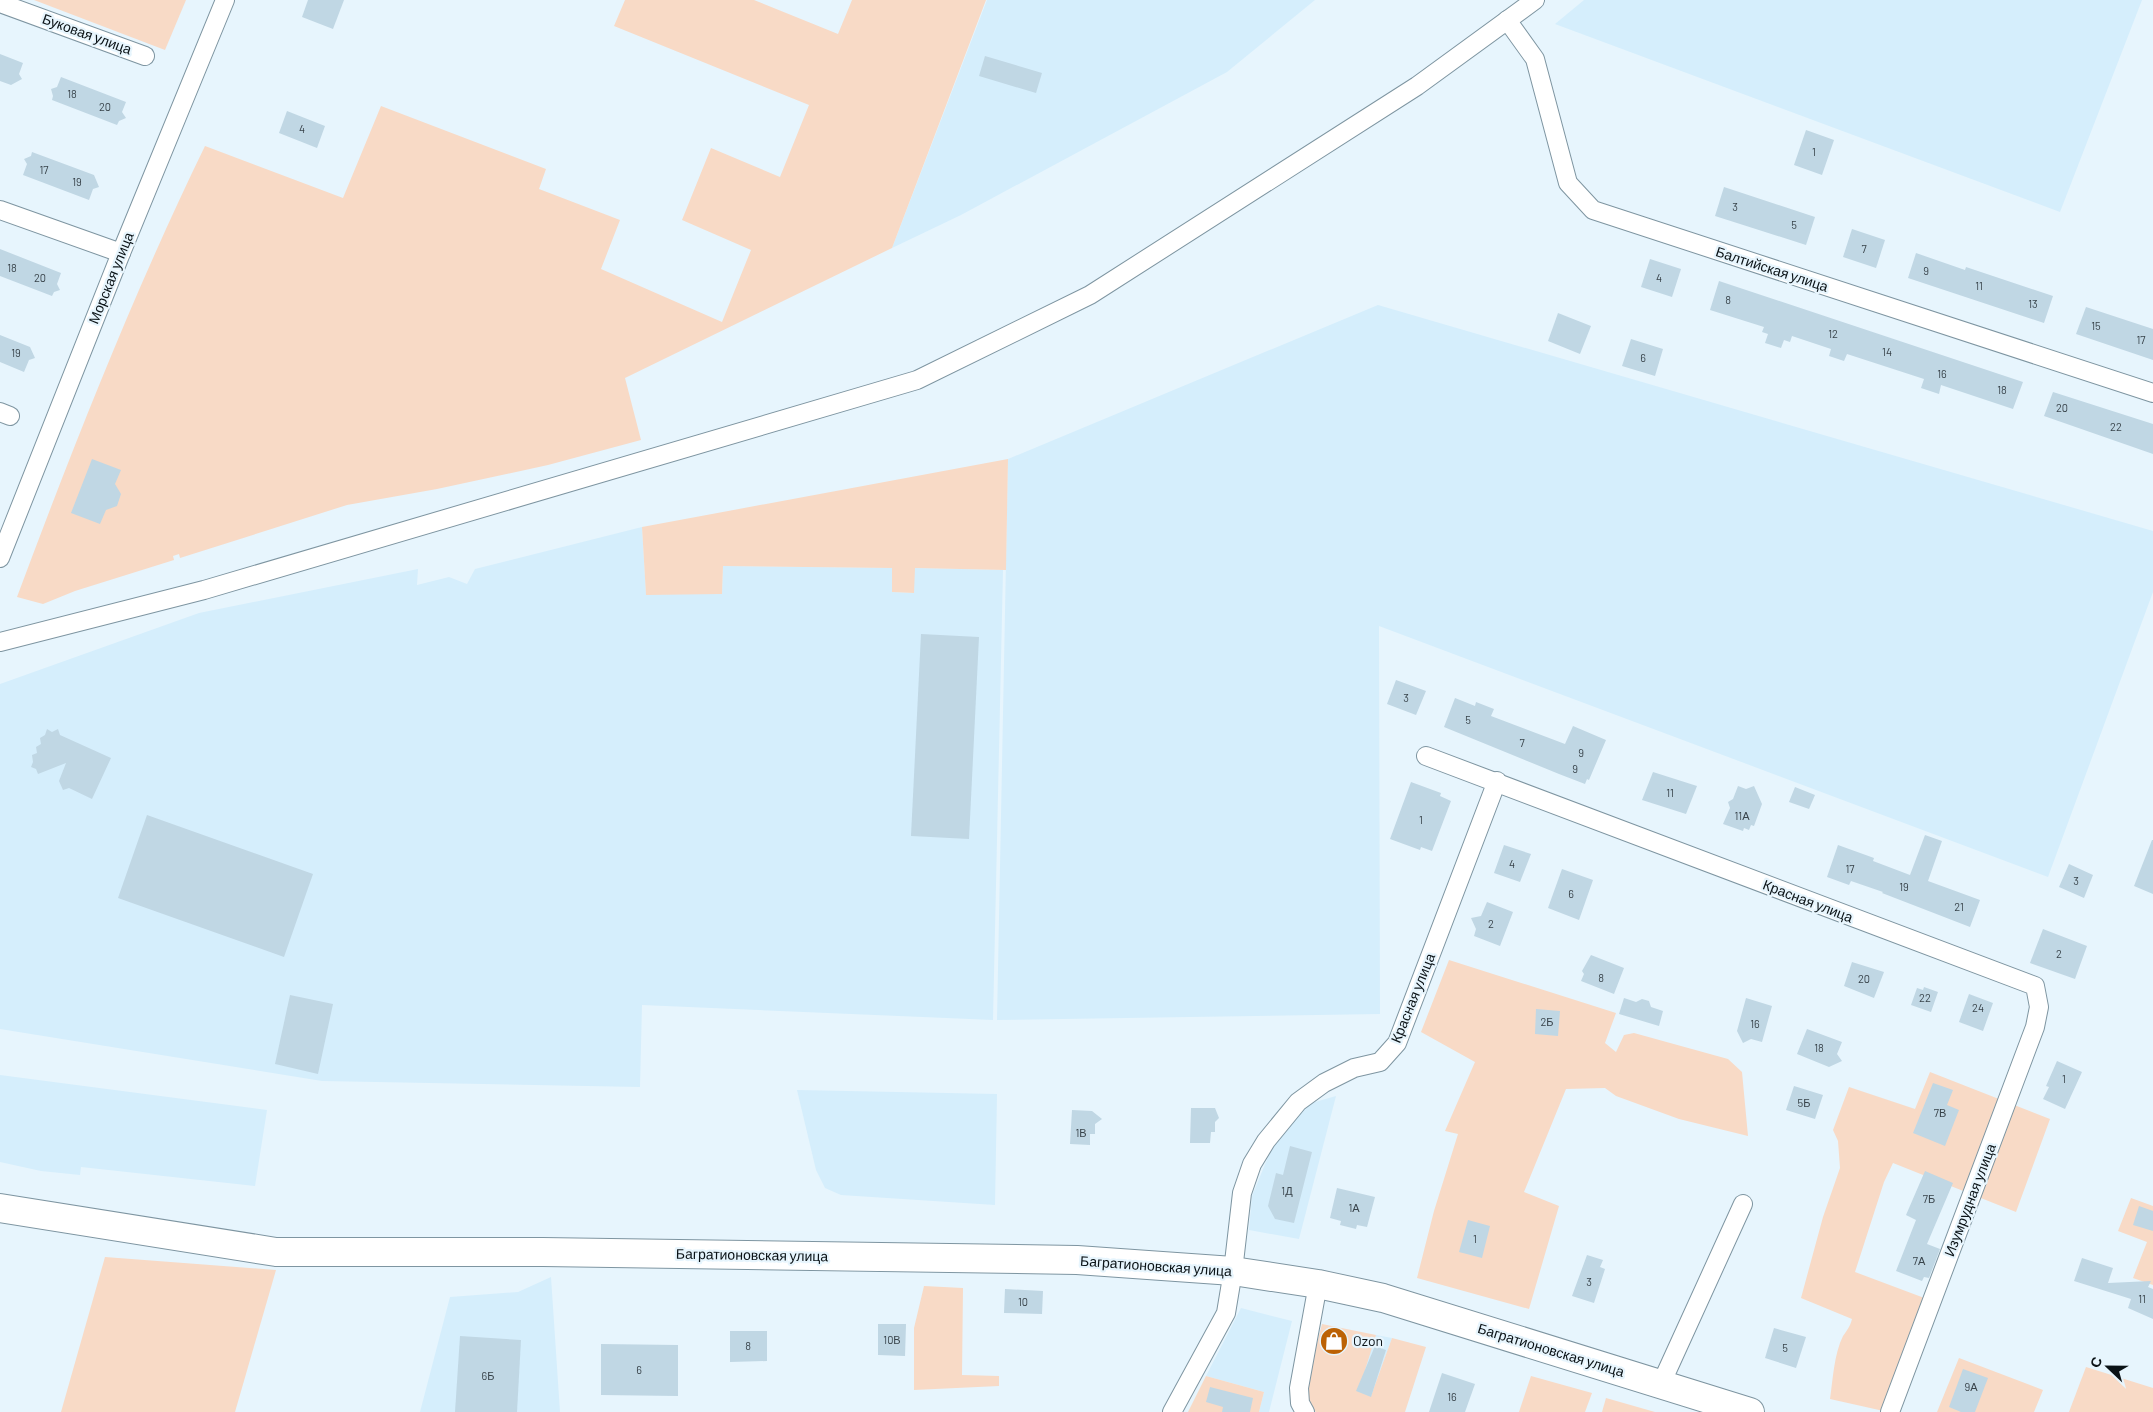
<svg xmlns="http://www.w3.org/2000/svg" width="2153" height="1412" font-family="Barlow,sans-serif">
	<rect width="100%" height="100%" fill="#e7f5fd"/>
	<!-- built -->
	<g fill="#d5eefc">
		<polygon points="987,0 1315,0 1227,72 961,215 892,248"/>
		<polygon points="1584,0 2142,0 2060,212 1555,24"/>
		<polygon points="1378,305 2153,531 2153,592 2048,877 1379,626 1380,1014 997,1020 1008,459"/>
		<polygon points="642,527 646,594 722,594 723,566 892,568 892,592 914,593 914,568 1003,570 993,1020 642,1005 640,1087 322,1081 0,1029 0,684 199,613 418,569 417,585 449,577 467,584 475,569"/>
		<polygon points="0,1075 267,1110 255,1186 81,1167 80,1175 41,1171 0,1162"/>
		<polygon points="797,1090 997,1094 995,1205 841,1195 825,1188 816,1170"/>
		<polygon points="1336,1096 1299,1239 1249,1230 1252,1196 1268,1157 1279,1137 1308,1104"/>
		<polygon points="551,1277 560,1412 420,1412 450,1297 518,1292"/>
		<polygon points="1241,1308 1292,1321 1269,1412 1259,1412 1264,1392 1206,1376"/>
		<polygon points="1376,1335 1392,1338 1371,1397 1356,1391"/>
	</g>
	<!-- green -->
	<g fill="#f8dac6">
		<polygon points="34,0 186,0 165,50"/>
		<path d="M 625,0 L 754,0 L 838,34 L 852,0 L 986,0 L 892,248 L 625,378 L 641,440 L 548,465 L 437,489 L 347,505 L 180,558 L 179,554 L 173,556 L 174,560 L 75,591 L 43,604 L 17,597 C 74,444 134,292 205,146 L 343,198 L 381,106 L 546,169 L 539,189 L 620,220 L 601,269 L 722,322 L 751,250 L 682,220 L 711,148 L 780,177 L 809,105 L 614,26 Z"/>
		<polygon points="1008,459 1006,570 915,568 914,593 892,592 892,568 723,566 722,594 646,595 642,527"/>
		<polygon points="1449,960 1616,1013 1605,1043 1616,1052 1624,1035 1634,1033 1728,1059 1742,1072 1748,1136 1679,1119 1616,1096 1605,1088 1566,1089 1524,1192 1559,1206 1529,1309 1417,1278 1434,1211 1458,1134 1445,1131 1475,1062 1421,1032"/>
		<path d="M 1930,1072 L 2050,1119 L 2016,1212 L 1893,1163 L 1884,1182 L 1855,1272 L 1935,1302 L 1888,1412 L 1830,1399 C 1833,1379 1834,1354 1843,1336 C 1847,1330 1850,1327 1852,1319 L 1801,1298 L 1823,1217 L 1840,1168 L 1838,1141 L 1833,1130 L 1849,1087 L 1915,1109 Z"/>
		<polygon points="2131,1198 2153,1206 2153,1285 2133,1278 2147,1242 2118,1231"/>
		<polygon points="105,1257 276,1270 235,1412 61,1412"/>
		<polygon points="924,1286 963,1288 962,1375 999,1376 999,1386 914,1390 914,1328"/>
		<polygon points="1322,1324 1376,1335 1360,1386 1371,1396 1392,1338 1426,1347 1405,1412 1316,1412 1302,1401"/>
		<polygon points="1959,1358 2043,1390 2034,1412 1937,1412"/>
		<polygon points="2086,1367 2153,1388 2153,1412 2069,1412"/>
		<polygon points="1206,1376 1264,1392 1259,1412 1188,1412"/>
		<polygon points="1531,1376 1592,1393 1585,1412 1519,1412"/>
		<polygon points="1606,1398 1655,1412 1602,1412"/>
	</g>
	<!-- building -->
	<g fill="#c0d7e4">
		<polygon points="308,0 344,0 333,29 302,17"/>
		<polygon points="0,54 23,63 19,74 22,79 11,85 0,81"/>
		<polygon points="985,56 1042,73 1036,93 979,76"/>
		<polygon points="61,77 126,102 122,112 126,118 119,121 117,125 52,100 53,96 51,89 57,87"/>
		<polygon points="287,111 325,126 317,148 279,133"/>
		<polygon points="1806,130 1834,140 1822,175 1794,165"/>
		<polygon points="32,152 94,175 99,187 93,189 89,200 23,175 27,164 24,159 31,156"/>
		<polygon points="1724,187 1815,217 1806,245 1715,216"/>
		<polygon points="1852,229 1885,240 1876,268 1843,257"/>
		<polygon points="0,249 61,273 57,284 60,290 54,292 52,296 0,276"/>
		<polygon points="1916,253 1965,270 1966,267 2053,296 2044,323 1908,278"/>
		<polygon points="1650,259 1681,269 1672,297 1641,287"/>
		<polygon points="1719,281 2023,382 2013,409 1941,385 1939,394 1921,388 1924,379 1847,354 1844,361 1829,356 1831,349 1792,336 1790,342 1784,340 1781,348 1765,343 1768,334 1762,332 1764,327 1710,310"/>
		<polygon points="2086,307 2153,329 2153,360 2076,334"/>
		<polygon points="1558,313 1591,326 1580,354 1548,341"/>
		<polygon points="0,335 30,347 35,358 29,360 24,372 0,362"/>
		<polygon points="1631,339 1663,349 1655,376 1622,366"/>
		<polygon points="2053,392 2153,424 2153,454 2044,416"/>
		<polygon points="92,459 121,470 115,484 121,494 117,506 106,510 100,524 71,513"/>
		<polygon points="921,634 979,637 969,839 911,836"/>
		<polygon points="1396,680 1426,691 1416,715 1387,704"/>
		<polygon points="1455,698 1475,706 1476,702 1494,709 1491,716 1565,744 1573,726 1606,740 1589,780 1587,779 1585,784 1559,774 1444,727"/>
		<polygon points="47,729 52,732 58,729 60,735 111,758 92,799 69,788 63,790 59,781 66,763 38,774 36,769 31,767 33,762 32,755 37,753 36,747 41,744 40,738 45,735"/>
		<polygon points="1653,772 1697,786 1686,814 1642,800"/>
		<polygon points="1411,782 1441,793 1440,796 1451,801 1432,851 1421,847 1420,850 1390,839"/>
		<polygon points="1738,786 1746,789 1754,786 1762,804 1754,826 1751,825 1749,830 1744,828 1743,831 1723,824 1730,808 1728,802 1733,799"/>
		<polygon points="1795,787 1815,795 1809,809 1789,802"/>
		<polygon points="147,815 313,874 284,957 118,898"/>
		<polygon points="1925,835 1942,841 1928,881 1980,900 1970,927 1882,893 1883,892 1851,881 1849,885 1827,877 1838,845 1874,858 1873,861 1910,875"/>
		<polygon points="2152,840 2153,840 2153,894 2134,886"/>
		<polygon points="1504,845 1531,854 1520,882 1494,873"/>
		<polygon points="2069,864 2093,875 2084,898 2059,887"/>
		<polygon points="1562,869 1593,880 1579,920 1548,908"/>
		<polygon points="1487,902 1513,912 1500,946 1474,936 1476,929 1471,918 1481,916"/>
		<polygon points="2043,929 2087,946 2075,979 2030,963"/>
		<polygon points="1591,955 1624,968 1614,994 1581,981 1584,974 1582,971"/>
		<polygon points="1852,962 1884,972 1874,998 1844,986"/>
		<polygon points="1924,987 1938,992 1931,1012 1911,1005 1917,988 1923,990"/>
		<polygon points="1969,994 1993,1003 1983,1031 1959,1022"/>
		<polygon points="290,995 333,1004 318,1074 275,1064"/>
		<polygon points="1624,998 1636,1002 1642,999 1649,1001 1651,1007 1663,1011 1659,1026 1619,1014"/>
		<polygon points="1746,998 1772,1006 1762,1042 1751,1039 1743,1043 1737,1031"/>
		<polygon points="1536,1009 1560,1011 1558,1036 1535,1034"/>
		<polygon points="1807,1029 1842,1042 1837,1054 1842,1061 1829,1067 1797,1054"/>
		<polygon points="2057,1061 2082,1072 2065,1109 2043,1099 2049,1087 2046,1086"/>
		<polygon points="1933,1083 1953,1090 1947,1105 1959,1110 1945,1146 1913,1133"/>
		<polygon points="1794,1086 1823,1095 1815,1119 1786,1110"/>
		<polygon points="1191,1108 1215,1108 1219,1118 1215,1122 1215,1132 1211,1132 1210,1143 1190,1143"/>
		<polygon points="1072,1110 1092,1111 1102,1119 1095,1124 1095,1134 1090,1134 1090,1145 1070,1144"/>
		<polygon points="1290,1146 1312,1152 1294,1223 1275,1219 1268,1206 1276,1173 1283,1175"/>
		<polygon points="1925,1171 1953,1183 1927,1244 1940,1249 1929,1278 1924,1277 1922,1281 1896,1271 1916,1220 1906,1215"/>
		<polygon points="1337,1188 1375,1197 1367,1227 1357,1225 1356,1229 1340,1225 1341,1221 1330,1218"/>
		<polygon points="2139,1206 2153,1211 2153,1231 2133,1225"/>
		<polygon points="1468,1220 1490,1226 1482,1258 1459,1252"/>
		<polygon points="1587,1255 1603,1260 1600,1267 1605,1269 1594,1303 1572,1296"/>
		<polygon points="2082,1258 2113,1268 2108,1283 2151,1281 2148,1287 2153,1289 2153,1319 2128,1308 2131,1299 2074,1281"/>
		<polygon points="1005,1289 1043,1291 1042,1314 1004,1313"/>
		<polygon points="878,1324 906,1324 905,1356 878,1355"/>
		<polygon points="1774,1328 1806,1337 1796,1368 1765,1358"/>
		<polygon points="730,1331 767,1331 767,1361 730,1362"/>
		<polygon points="460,1336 521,1340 517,1412 455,1412"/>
		<polygon points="601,1344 678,1345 678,1396 601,1395"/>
		<polygon points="1375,1346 1386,1350 1371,1397 1356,1391"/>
		<polygon points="1963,1369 1988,1378 1975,1412 1961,1412 1949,1407"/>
		<polygon points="1442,1373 1475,1384 1465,1412 1429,1412"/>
		<polygon points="1210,1387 1253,1398 1250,1412 1222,1412 1223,1407 1206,1402"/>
	</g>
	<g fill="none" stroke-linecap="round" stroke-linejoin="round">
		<defs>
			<g id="minor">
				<polyline points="0,3 145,56"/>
				<polyline points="1507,20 1535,59 1568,183 1593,210 2153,393"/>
				<polyline points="0,210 121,253"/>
				<polyline points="0,412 10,416"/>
				<polyline points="0,558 121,253 225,0"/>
				<polyline points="0,642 204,590 917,380 1090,295 1417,86 1535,0"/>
				<polyline points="1426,756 2035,986 2039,1007 2035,1027 1890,1412"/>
				<polyline points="1661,1384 1743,1204"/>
				<polyline points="1172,1412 1226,1313 1233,1271 1242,1193 1252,1164 1266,1141 1298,1102 1324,1083 1354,1068 1380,1062 1397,1043 1497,781"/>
				<polyline points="1305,1412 1300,1403 1299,1388 1318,1284"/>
			</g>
			<polyline id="primary" points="0,1208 276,1252 543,1252 1077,1260 1233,1271 1318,1284 1383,1298 1750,1412"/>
		</defs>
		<!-- minor casing -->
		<use href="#minor" stroke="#7e95a1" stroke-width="20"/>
		<!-- primary casing -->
		<use href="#primary" stroke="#7e95a1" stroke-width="30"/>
		<!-- minor -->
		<use href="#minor" stroke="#fff" stroke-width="18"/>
		<!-- primary -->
		<use href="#primary" stroke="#fff" stroke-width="28"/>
	</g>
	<!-- icons -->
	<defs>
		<symbol id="shop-disc" viewBox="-11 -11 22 22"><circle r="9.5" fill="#bc6205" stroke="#e7f5fd"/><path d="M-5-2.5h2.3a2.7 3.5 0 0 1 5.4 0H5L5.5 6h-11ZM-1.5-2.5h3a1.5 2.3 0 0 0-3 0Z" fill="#fff"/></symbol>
	</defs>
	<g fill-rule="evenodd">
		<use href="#shop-disc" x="1318" y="1325" width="32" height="32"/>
	</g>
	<g text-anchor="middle" stroke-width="4.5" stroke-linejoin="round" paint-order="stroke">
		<!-- number labels -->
		<g font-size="11" fill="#38434a">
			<text x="72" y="98">18</text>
			<text x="105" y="111">20</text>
			<text x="302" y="133">4</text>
			<text x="1814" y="156">1</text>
			<text x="44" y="174">17</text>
			<text x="77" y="186">19</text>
			<text x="1735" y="211">3</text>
			<text x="1794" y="229">5</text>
			<text x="1864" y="253">7</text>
			<text x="12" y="272">18</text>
			<text x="1926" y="275">9</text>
			<text x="40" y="282">20</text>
			<text x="1659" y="282">4</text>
			<text x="1979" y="290">11</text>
			<text x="1728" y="304">8</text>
			<text x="2033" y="308">13</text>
			<text x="2096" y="330">15</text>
			<text x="1833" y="338">12</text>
			<text x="2141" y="344">17</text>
			<text x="1887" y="356">14</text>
			<text x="16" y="357">19</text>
			<text x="1643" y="362">6</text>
			<text x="1942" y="378">16</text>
			<text x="2002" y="394">18</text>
			<text x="2062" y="412">20</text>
			<text x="2116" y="431">22</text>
			<text x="1406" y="702">3</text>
			<text x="1468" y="724">5</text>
			<text x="1522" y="747">7</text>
			<text x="1581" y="757">9</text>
			<text x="1575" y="773">9</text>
			<text x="1670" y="797">11</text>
			<text x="1742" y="820">11А</text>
			<text x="1421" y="824">1</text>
			<text x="1512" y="868">4</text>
			<text x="1850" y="873">17</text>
			<text x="2076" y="885">3</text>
			<text x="1904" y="891">19</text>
			<text x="1571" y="898">6</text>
			<text x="1959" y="911">21</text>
			<text x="1491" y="928">2</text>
			<text x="2059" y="958">2</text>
			<text x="1601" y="982">8</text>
			<text x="1864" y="983">20</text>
			<text x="1925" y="1002">22</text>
			<text x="1978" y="1012">24</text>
			<text x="1547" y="1026">2Б</text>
			<text x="1755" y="1028">16</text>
			<text x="1819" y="1052">18</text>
			<text x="2064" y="1083">1</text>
			<text x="1804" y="1107">5Б</text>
			<text x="1940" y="1117">7В</text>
			<text x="1081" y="1137">1В</text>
			<text x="1287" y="1195">1Д</text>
			<text x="1929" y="1203">7Б</text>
			<text x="1354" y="1212">1А</text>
			<text x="1475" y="1243">1</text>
			<text x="1919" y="1265">7А</text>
			<text x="1589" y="1286">3</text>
			<text x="2142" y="1303">11</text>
			<text x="1023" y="1306">10</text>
			<text x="892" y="1344">10В</text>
			<text x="748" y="1350">8</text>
			<text x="1785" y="1352">5</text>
			<text x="639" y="1374">6</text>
			<text x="488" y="1380">6Б</text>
			<text x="1971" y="1391">9А</text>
			<text x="1452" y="1401">16</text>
		</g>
		<!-- street labels -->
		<g font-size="14" fill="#0a1216" stroke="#e7f5fd">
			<text transform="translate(87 34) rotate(20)" y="5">Буковая улица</text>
			<text transform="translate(1772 269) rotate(18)" y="5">Балтийская улица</text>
			<text transform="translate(111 278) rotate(-68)" y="5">Морская улица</text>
			<text transform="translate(1808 901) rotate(21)" y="5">Красная улица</text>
			<text transform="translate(1413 998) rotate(-68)" y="5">Красная улица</text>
			<text transform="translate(1970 1200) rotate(-69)" y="5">Изумрудная улица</text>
			<text transform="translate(752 1255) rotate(1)" y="5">Багратионовская улица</text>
			<text transform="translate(1156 1266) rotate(4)" y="5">Багратионовская улица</text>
			<text transform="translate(1551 1350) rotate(17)" y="5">Багратионовская улица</text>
		</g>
		<!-- poi labels -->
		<g font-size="14" fill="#0a1216" stroke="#e7f5fd" text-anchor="start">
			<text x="1353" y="1346">Ozon</text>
		</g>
	</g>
	<!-- north arrow -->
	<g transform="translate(2108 1367) rotate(292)" stroke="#e7f5fd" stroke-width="4" paint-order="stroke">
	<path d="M0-4L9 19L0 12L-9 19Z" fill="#0a1216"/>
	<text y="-8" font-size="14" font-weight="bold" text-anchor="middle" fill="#0a1216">С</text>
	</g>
</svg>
